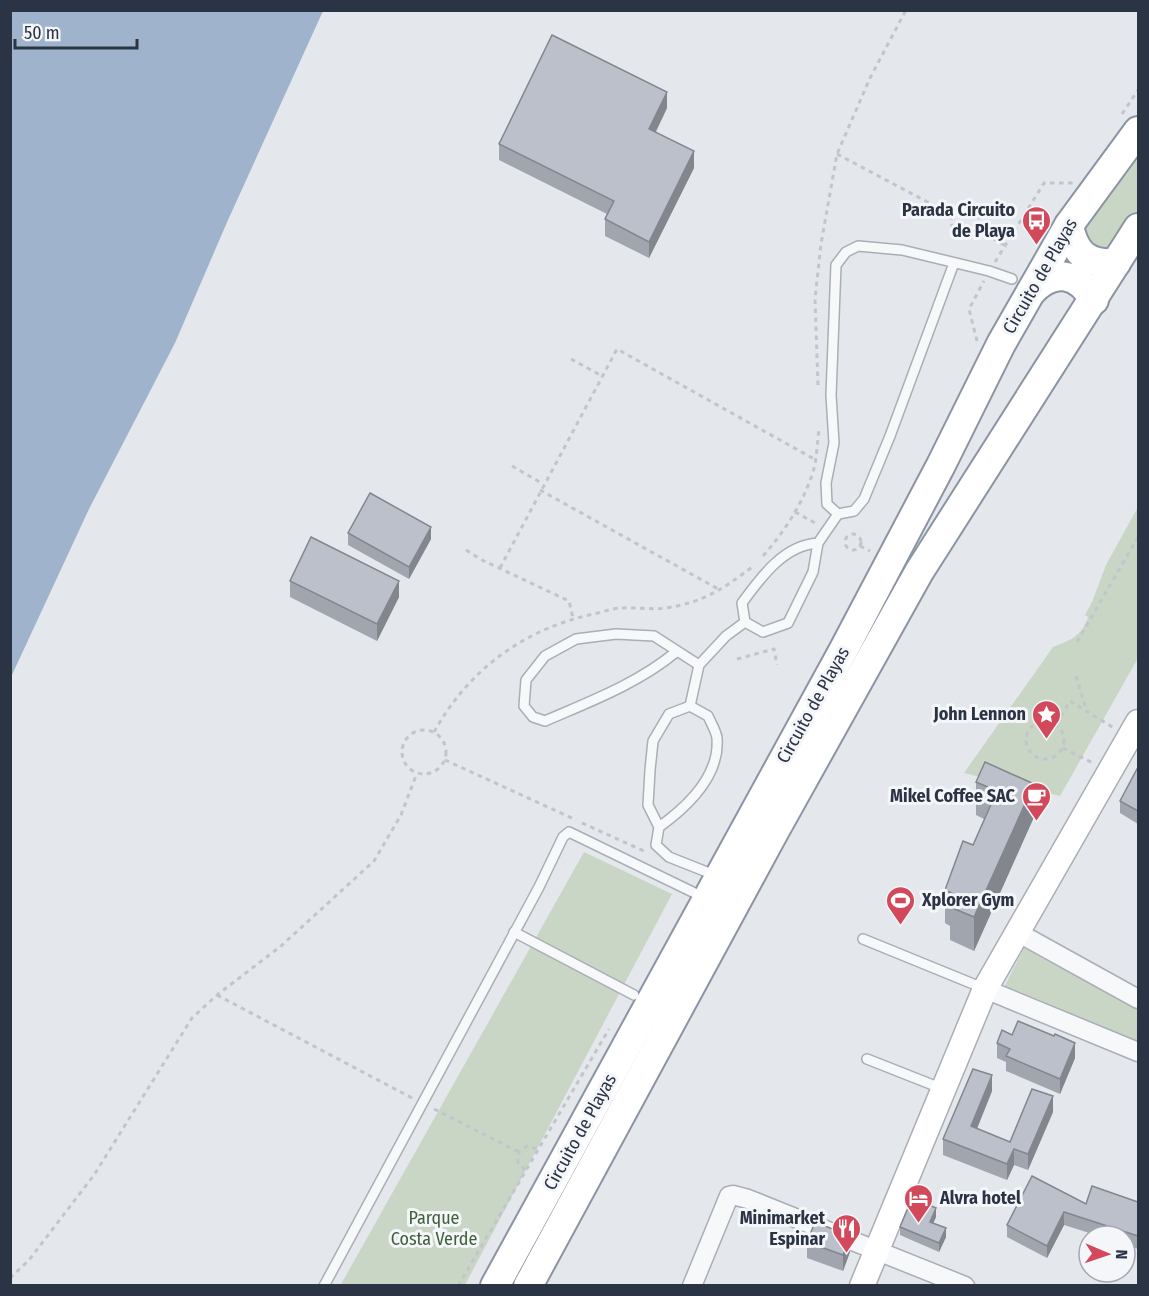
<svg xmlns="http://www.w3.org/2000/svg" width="1149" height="1296" font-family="'Fira Sans Condensed',sans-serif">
	<rect width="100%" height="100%" fill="#e4e7ec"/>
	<!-- green -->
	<g fill="#c9d6c5">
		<polygon points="1138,156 1138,211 1115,249 1093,251 1084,235 1085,229"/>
		<path d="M 1138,507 L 1138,658 L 1060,796 L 964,773 L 1053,647 C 1071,640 1082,636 1088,617 L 1085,615 L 1092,602 L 1106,565 Z"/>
		<polygon points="584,852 672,894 465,1285 340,1286"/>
		<polygon points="1024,948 1138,1010 1138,1047 1003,989"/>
	</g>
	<!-- water -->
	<polygon fill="#9fb4cc" points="11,10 323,11 228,220 175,343 89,509 11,677"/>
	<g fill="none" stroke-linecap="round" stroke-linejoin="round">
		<defs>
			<g id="service">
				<polyline points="954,263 890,436 864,499 854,511 838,514 827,504 826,483 834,443 831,395 836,265 846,252 858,246 902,250 989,271 1012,279"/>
				<path d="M 818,543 C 784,545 761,577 742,603 L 745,622 L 763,632 L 788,623 L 813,572 L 818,543 L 838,514"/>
				<path d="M 676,652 C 637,684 591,701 545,721 L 533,717 L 524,706 L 526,680 L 545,656 L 576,639 L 616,634 L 654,636 L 699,665"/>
				<polyline points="690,706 699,665 726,636 745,622"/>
				<path d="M 659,827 C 687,807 720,776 717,738 C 716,731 711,723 708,716 L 690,706 L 669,714 L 653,741 L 650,770 L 648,805 L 659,827 L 656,845 L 669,857 L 717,876"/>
				<polyline points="514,932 634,995"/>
				<polyline points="863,939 983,988"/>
				<polyline points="867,1059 943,1089"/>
				<polyline points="324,1286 539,887 563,837 569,832 705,898"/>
			</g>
			<g id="minor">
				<polyline points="1017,932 1138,999"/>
				<polyline points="985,989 1138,1052"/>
				<polyline points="692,1286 729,1196 733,1195 748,1199 965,1286"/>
			</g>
			<polyline id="secondary" points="862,1286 985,989 1138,722"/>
			<g id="trunk">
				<path d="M 1069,225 C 1074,253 1087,265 1116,263"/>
				<path d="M 1031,292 C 1053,268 1078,272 1094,300"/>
				<polyline points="495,1286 843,651 941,465 1001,344 1069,225 1138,131"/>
				<polyline points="528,1286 774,832 919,572 1138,228"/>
			</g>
		</defs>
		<!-- service casing -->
		<use href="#service" stroke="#a9aeb7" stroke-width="12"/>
		<!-- minor casing -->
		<use href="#minor" stroke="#a9aeb7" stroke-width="21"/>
		<!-- secondary casing -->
		<use href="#secondary" stroke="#a9aeb7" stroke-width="27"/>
		<!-- trunk casing -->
		<use href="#trunk" stroke="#8b94a3" stroke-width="32"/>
		<!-- path -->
		<g stroke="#c2c5cb" stroke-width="3" stroke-dasharray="4.5 4.5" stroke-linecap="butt">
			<polyline points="1122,114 1138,90"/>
			<polyline points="837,154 952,215"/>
			<circle cx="965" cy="221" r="14"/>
			<polyline points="977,229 1004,245"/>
			<polyline points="995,262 1044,183 1074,183"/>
			<polyline points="977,341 969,309 984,281"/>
			<polyline points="571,359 602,376"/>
			<polyline points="818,385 815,299 821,244 837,154 870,78 906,10"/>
			<polyline points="512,466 543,484"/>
			<polyline points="540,490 720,590"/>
			<polyline points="795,512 817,524"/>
			<circle cx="853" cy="542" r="8"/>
			<polyline points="860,546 870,551"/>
			<polyline points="466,550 482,560 569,601 573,618"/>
			<path d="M 763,556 C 785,531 803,503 813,472 C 817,459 817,443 819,430"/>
			<polyline points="500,568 617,349 814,459"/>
			<polyline points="1077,642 1138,537"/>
			<polyline points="737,659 774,649 777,665"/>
			<polyline points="1076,676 1086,709"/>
			<circle cx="1045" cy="740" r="19"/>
			<polyline points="1056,724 1070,701 1114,728"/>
			<circle cx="424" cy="752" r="22"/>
			<path d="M 434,732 C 468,671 521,631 589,615 C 599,613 610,609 620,608 C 635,607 651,610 666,608 C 705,602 724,588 755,565"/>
			<polyline points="1063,748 1093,763"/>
			<polyline points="445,760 576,820"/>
			<polyline points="582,823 644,851"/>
			<polyline points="217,995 412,1098"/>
			<polyline points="434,1109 519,1152"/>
			<polyline points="525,1170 518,1162 519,1152 527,1146 538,1149"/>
			<polyline points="10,1278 29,1260 94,1175 192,1018 217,995 281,946 374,861 401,815 417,773"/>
			<polyline points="458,1286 609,1029"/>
		</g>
		<!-- service -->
		<use href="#service" stroke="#f7f8fa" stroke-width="9"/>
		<!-- minor -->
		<use href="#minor" stroke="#f7f8fa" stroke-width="18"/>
		<!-- secondary -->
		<use href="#secondary" stroke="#fff" stroke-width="24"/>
		<!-- trunk -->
		<use href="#trunk" stroke="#fff" stroke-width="28"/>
	</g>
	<!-- wall -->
	<g fill="#a1a5ae">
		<polygon points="667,108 656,132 694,168 649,258 605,236 605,219 607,214 499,160 499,144"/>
		<polygon points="348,533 431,539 409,579 348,545"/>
		<polygon points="290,581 399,597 377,641 290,597"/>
		<polygon points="985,762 1034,817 974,951 950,940 950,926 945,923 945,890 973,845 984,819 976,815 976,782"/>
		<polygon points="1138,767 1138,824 1120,813 1120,801"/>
		<polygon points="1012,1035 1075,1058 1060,1094 1006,1071 1006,1062 997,1058 997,1043"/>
		<polygon points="992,1091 977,1129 1010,1142 1053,1112 1028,1170 1014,1165 1007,1180 943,1155 943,1139"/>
		<polygon points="1138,1202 1138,1249 1125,1244 1125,1236 1099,1236 1064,1225 1047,1258 1007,1237 1007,1225 1086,1204"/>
		<polygon points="936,1217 933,1223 946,1237 939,1252 900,1235 900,1227"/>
		<polygon points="807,1242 850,1252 843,1271 807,1258"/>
	</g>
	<!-- shaded-wall -->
	<g fill="#83868d">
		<polygon points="667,92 667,108 649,145 649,129"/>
		<polygon points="694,151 694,168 649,258 649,242"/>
		<polygon points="431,527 431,539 409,579 409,567"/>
		<polygon points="399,581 399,597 377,641 377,624"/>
		<polygon points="1034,784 1034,817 974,951 974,917"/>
		<polygon points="1075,1043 1075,1058 1060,1094 1060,1079"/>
		<polygon points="992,1075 992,1091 971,1143 971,1126"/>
		<polygon points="1053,1096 1053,1112 1028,1170 1028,1154"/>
		<polygon points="1014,1149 1014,1165 1007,1180 1007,1164"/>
		<polygon points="936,1208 936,1217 930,1230 930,1222"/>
		<polygon points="1064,1212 1064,1225 1047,1258 1047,1246"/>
		<polygon points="946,1228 946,1237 939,1252 939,1243"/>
		<polygon points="850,1236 850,1252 843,1271 843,1255"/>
	</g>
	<!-- building -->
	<g fill="#bbc0ca" stroke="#83868d" stroke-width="1.5">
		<polygon points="552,35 667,92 649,129 694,151 649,242 605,219 614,201 499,144"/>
		<polygon points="370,493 431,527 409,567 348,533"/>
		<polygon points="311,537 399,581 377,624 290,581"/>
		<polygon points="985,762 1034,784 974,917 950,907 956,895 945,890 963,841 973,845 997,791 976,782"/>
		<polygon points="1138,767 1138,811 1120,801"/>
		<polygon points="1018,1021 1054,1036 1055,1034 1075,1043 1060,1079 1006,1056 1010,1049 997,1043 1002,1030 1012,1035"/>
		<polygon points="973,1069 992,1075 971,1126 1010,1142 1032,1089 1053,1096 1028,1154 1014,1149 1007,1164 943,1139"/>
		<polygon points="1032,1176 1086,1204 1092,1186 1138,1202 1138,1236 1064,1212 1047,1246 1007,1225"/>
		<polygon points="912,1198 936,1208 930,1222 946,1228 939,1243 900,1227"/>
		<polygon points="815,1222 850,1236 843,1255 807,1242"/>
	</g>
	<!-- icons -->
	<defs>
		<symbol id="bus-pin" viewBox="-11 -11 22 30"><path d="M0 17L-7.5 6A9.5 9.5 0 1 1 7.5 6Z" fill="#d1495b" stroke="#f4f6f9"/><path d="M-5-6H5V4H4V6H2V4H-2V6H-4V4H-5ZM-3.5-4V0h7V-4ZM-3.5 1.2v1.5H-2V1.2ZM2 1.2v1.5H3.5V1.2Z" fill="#fff"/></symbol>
		<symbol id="sight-pin" viewBox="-11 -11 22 30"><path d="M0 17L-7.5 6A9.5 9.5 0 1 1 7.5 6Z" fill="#d1495b" stroke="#f4f6f9"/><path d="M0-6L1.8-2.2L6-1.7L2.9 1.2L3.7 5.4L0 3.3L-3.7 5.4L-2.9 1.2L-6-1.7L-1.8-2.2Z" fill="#fff"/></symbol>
		<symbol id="cafe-pin" viewBox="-11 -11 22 30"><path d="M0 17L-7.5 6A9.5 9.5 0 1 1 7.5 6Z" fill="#d1495b" stroke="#f4f6f9"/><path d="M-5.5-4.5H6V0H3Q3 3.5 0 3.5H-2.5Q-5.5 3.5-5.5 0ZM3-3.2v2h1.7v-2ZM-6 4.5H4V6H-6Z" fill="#fff"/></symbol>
		<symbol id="stadium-pin" viewBox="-11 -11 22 30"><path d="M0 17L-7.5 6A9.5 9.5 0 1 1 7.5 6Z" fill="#d1495b" stroke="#f4f6f9"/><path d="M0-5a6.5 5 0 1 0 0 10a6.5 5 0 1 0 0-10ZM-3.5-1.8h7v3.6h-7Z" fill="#fff"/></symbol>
		<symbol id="hotel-pin" viewBox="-11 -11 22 30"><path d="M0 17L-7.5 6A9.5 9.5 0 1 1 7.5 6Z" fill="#d1495b" stroke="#f4f6f9"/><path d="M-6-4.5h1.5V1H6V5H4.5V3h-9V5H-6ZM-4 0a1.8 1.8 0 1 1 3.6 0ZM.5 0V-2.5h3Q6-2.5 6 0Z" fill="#fff"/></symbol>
		<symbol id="restaurant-pin" viewBox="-11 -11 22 30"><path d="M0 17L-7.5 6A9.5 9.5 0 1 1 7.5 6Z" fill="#d1495b" stroke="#f4f6f9"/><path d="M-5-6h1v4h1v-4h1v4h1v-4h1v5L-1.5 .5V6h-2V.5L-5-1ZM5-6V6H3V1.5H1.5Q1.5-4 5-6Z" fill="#fff"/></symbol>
	</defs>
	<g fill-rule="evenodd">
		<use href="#bus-pin" x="1020" y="204" width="33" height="45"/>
		<use href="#sight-pin" x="1030" y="698" width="33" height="45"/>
		<use href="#cafe-pin" x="1020" y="780" width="33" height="45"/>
		<use href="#stadium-pin" x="884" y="884" width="33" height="45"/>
		<use href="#hotel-pin" x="902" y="1182" width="33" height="45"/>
		<use href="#restaurant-pin" x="830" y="1212" width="33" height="45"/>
	</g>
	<g text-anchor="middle" stroke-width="6" stroke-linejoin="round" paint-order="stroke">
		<!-- poi labels -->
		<g font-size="18" font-weight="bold" fill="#2b3445" stroke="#f4f6f9" text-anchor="end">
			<text x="1015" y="216">Parada Circuito<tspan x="1015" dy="21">de Playa</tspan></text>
			<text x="1026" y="720">John Lennon</text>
			<text x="1015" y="802">Mikel Coffee SAC</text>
			<text x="922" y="906" text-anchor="start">Xplorer Gym</text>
			<text x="940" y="1204" text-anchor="start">Alvra hotel</text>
			<text x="825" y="1224">Minimarket<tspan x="825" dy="21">Espinar</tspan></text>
		</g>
		<!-- street labels -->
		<g font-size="18" fill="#2b3445" stroke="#f4f6f9">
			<text transform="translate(1040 276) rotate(-60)" y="6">Circuito de Playas</text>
			<text transform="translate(813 705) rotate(-61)" y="6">Circuito de Playas</text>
			<text transform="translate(580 1132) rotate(-61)" y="6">Circuito de Playas</text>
		</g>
		<!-- park labels -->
		<g font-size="18" fill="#3f6138" stroke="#f4f6f9">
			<text x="434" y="1224">Parque<tspan x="434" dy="21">Costa Verde</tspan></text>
		</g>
	</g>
	<!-- border -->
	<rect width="1149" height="1296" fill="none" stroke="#2b3445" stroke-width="24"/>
	<!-- north arrow -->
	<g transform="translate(1107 1254) rotate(92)"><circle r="28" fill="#f4f6f9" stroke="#a4a8b1" stroke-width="1.5"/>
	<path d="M0-4.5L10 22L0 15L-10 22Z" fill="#d1495b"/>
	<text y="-9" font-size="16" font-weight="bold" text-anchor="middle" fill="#2b3445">N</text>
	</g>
	<!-- scale -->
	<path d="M15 39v9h122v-9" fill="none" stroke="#2b3445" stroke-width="3"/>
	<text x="24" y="39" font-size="18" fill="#2b3445" stroke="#f4f6f9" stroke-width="4.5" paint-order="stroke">50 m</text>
</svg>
